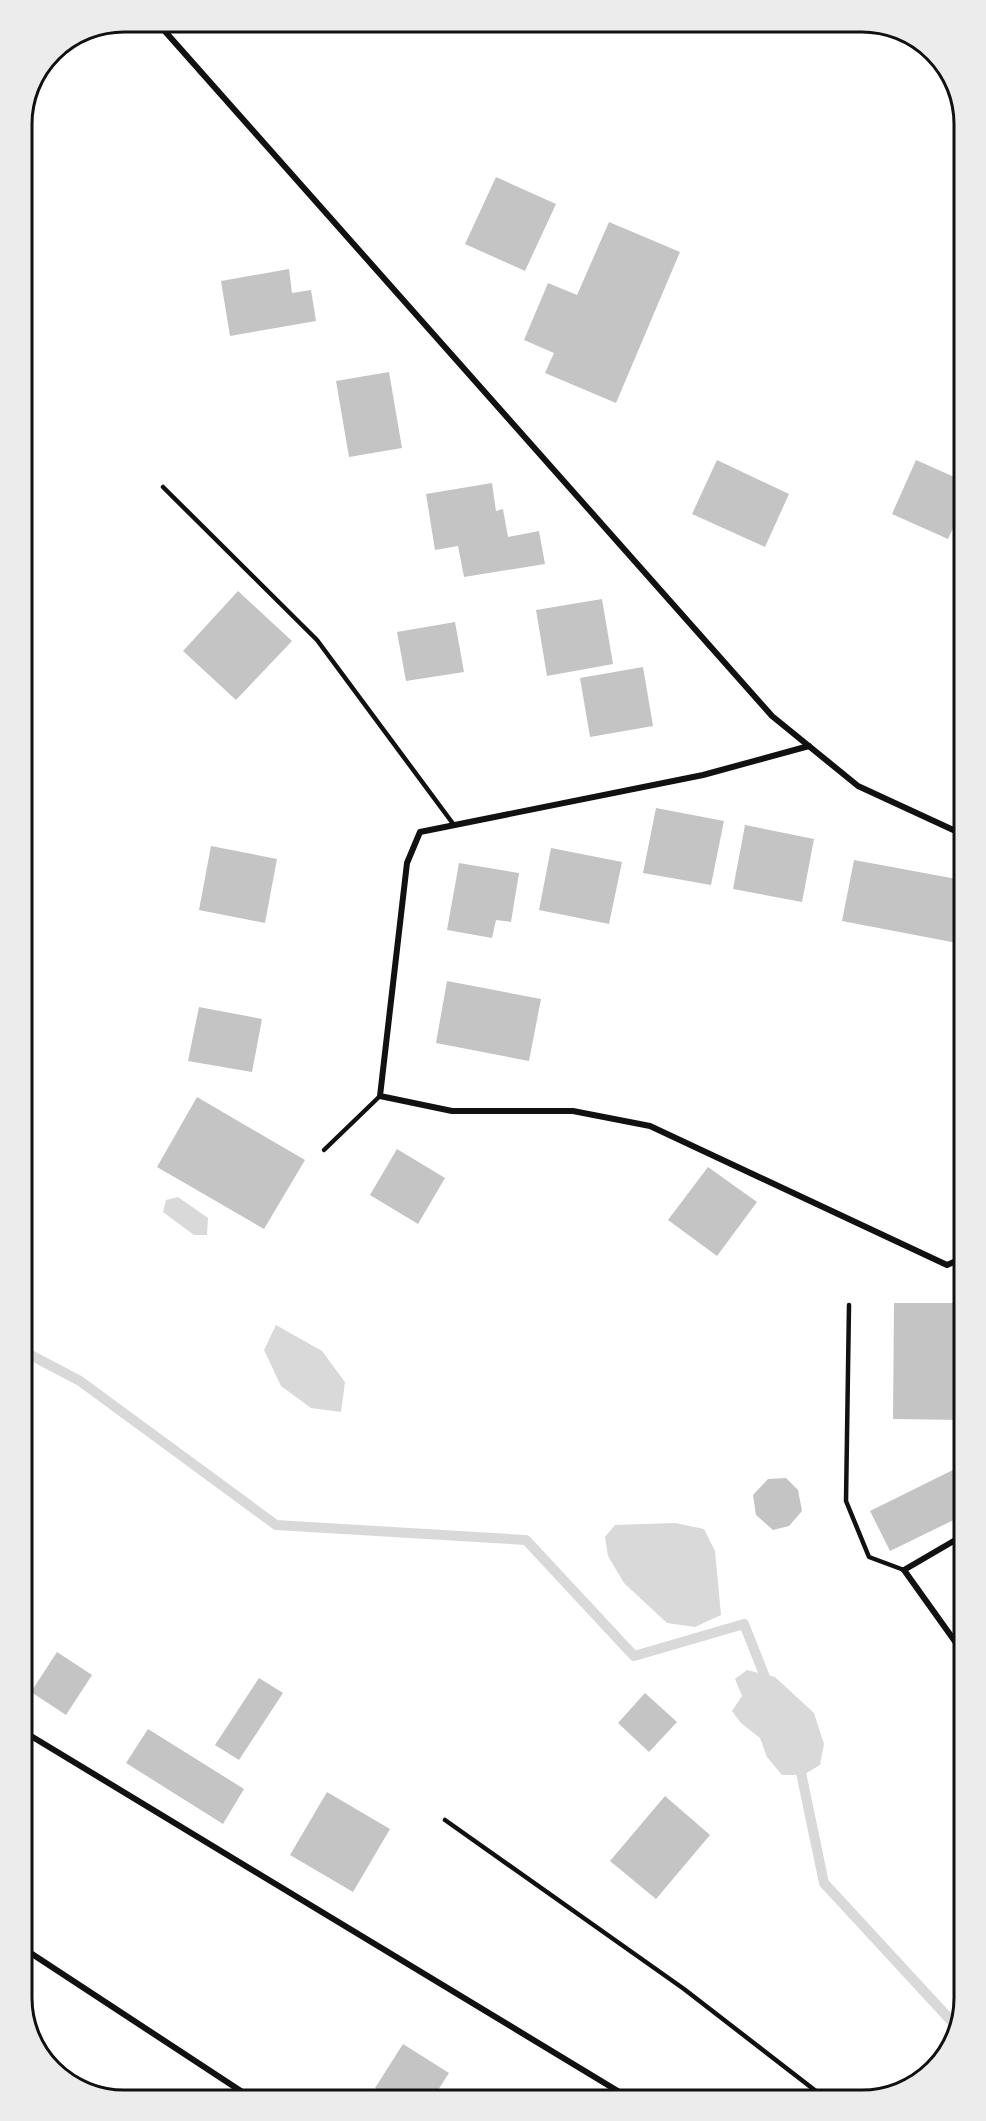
<svg xmlns="http://www.w3.org/2000/svg" width="986" height="2121" font-family="Manrope,sans-serif">
	<rect width="100%" height="100%" fill="#fff"/>
	<!-- water -->
	<g fill="#d9d9d9">
		<polygon points="178,1197 208,1218 207,1235 194,1235 163,1212 166,1200"/>
		<polygon points="276,1325 322,1351 345,1382 341,1412 311,1408 281,1386 264,1350"/>
		<polygon points="675,1523 704,1529 715,1551 721,1615 695,1627 667,1623 624,1583 608,1556 605,1537 615,1525"/>
		<polygon points="747,1670 775,1677 814,1713 824,1744 820,1765 803,1775 782,1775 767,1757 760,1738 741,1723 732,1711 742,1696 735,1679"/>
	</g>
	<g fill="none" stroke-linecap="round" stroke-linejoin="round">
		<!-- stream -->
		<g stroke="#d9d9d9" stroke-width="10">
			<polyline points="25,1352 80,1381 276,1525 526,1540 634,1656 744,1624 769,1687"/>
			<polyline points="799,1763 824,1883 956,2026"/>
		</g>
	</g>
	<!-- building -->
	<g fill="#c4c4c4">
		<polygon points="496,177 556,204 525,271 465,244"/>
		<polygon points="609,222 680,252 616,403 545,373 554,353 524,340 548,283 577,295"/>
		<polygon points="289,269 292,293 311,290 316,321 230,336 221,281"/>
		<polygon points="389,372 402,448 349,457 336,381"/>
		<polygon points="717,460 789,494 765,547 692,514"/>
		<polygon points="916,460 961,480 961,511 948,539 892,514"/>
		<polygon points="492,483 496,511 503,509 508,537 539,531 545,564 464,577 458,546 435,550 426,494"/>
		<polygon points="238,591 292,641 236,700 183,651"/>
		<polygon points="602,599 613,664 547,676 536,610"/>
		<polygon points="455,622 464,672 406,681 397,632"/>
		<polygon points="643,667 653,726 590,737 580,678"/>
		<polygon points="656,808 724,821 711,885 643,873"/>
		<polygon points="745,825 814,839 802,902 733,889"/>
		<polygon points="211,846 277,859 265,923 199,910"/>
		<polygon points="551,848 622,862 609,924 539,910"/>
		<polygon points="854,860 962,880 962,918 957,943 842,921"/>
		<polygon points="459,863 519,873 511,922 496,920 492,938 447,930"/>
		<polygon points="447,981 541,999 529,1061 436,1043"/>
		<polygon points="199,1007 262,1019 252,1072 188,1061"/>
		<polygon points="197,1097 305,1160 264,1229 157,1167"/>
		<polygon points="397,1149 445,1178 418,1224 370,1195"/>
		<polygon points="708,1167 757,1202 717,1256 668,1220"/>
		<polygon points="894,1303 963,1303 963,1420 893,1419"/>
		<polygon points="963,1465 964,1515 890,1551 870,1511"/>
		<polygon points="786,1478 798,1490 802,1511 789,1526 773,1530 756,1515 753,1495 768,1479"/>
		<polygon points="57,1652 92,1675 66,1715 31,1692"/>
		<polygon points="259,1678 283,1693 239,1760 215,1745"/>
		<polygon points="645,1693 677,1722 649,1752 618,1723"/>
		<polygon points="148,1729 244,1789 223,1824 126,1763"/>
		<polygon points="327,1792 390,1829 353,1892 290,1855"/>
		<polygon points="665,1796 710,1835 656,1899 610,1861"/>
		<polygon points="403,2044 449,2073 433,2098 390,2098 375,2088"/>
	</g>
	<g fill="none" stroke-linecap="round" stroke-linejoin="round">
		<!-- service -->
		<g stroke="#111" stroke-width="4.5">
			<polyline points="163,487 317,640 454,825"/>
			<polyline points="324,1150 380,1096"/>
			<polyline points="849,1305 846,1501 869,1557 904,1570"/>
			<polyline points="445,1820 684,1989 821,2095"/>
		</g>
		<!-- minor -->
		<g stroke="#111" stroke-width="6">
			<polyline points="162,28 772,716 858,786 962,834"/>
			<polyline points="809,746 703,775 420,832 407,863 380,1096 452,1111 573,1111 650,1126 947,1265 963,1258"/>
			<polyline points="964,1535 904,1570 964,1654"/>
			<polyline points="26,1733 626,2096"/>
			<polyline points="26,1950 253,2099"/>
		</g>
	</g>
	<!-- crop -->
	<path d="M0 0H986V2121H0ZM124 32H862A92 92 0 0 1 954 124V1998A92 92 0 0 1 862 2090H124A92 92 0 0 1 32 1998V124A92 92 0 0 1 124 32Z" fill="#ececec" fill-rule="evenodd"/>
	<path fill="none" stroke="#111" stroke-width="3" d="M124 32H862A92 92 0 0 1 954 124V1998A92 92 0 0 1 862 2090H124A92 92 0 0 1 32 1998V124A92 92 0 0 1 124 32Z"/>
</svg>
